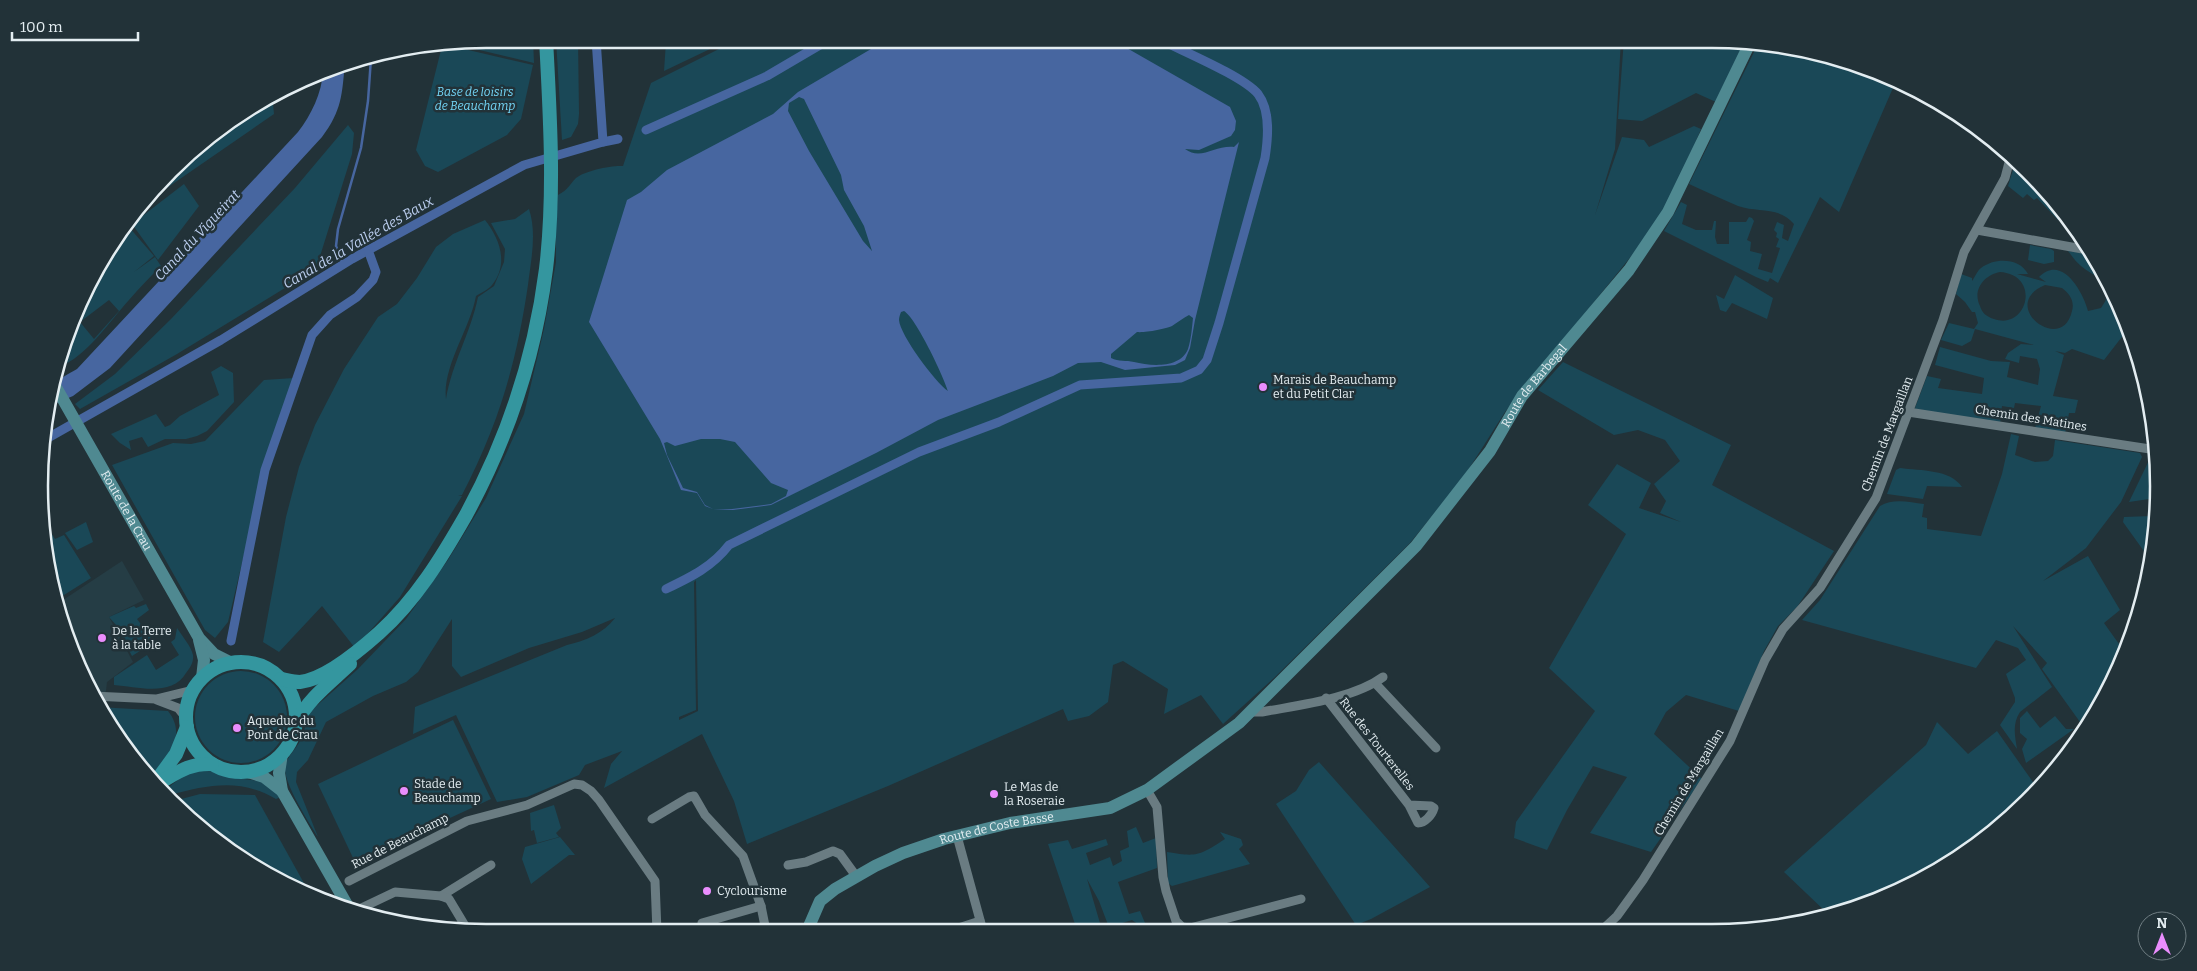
<svg xmlns="http://www.w3.org/2000/svg" width="2197" height="971" font-family="Bitter,serif">
	<rect width="100%" height="100%" fill="#223238"/>
	<!-- built -->
	<polygon fill="#253d45" points="122,561 144,600 109,617 133,662 107,682 106,691 97,705 63,629 57,604"/>
	<!-- green -->
	<g fill="#1a4857" fill-rule="evenodd">
		<polygon points="486,39 533,39 534,63 454,44"/>
		<polygon points="556,39 578,39 579,114 578,124 571,137 562,140"/>
		<polygon points="664,39 731,39 664,71 666,42"/>
		<path d="M 739,39 L 1621,39 L 1615,149 L 1595,215 L 1622,137 L 1644,140 L 1649,147 L 1694,126 L 1701,129 L 1674,195 L 1641,244 L 1505,412 L 1463,478 L 1410,543 L 1274,678 L 1223,724 L 1201,695 L 1164,714 L 1168,689 L 1123,661 L 1113,665 L 1108,702 L 1089,716 L 1068,721 L 1063,709 L 888,786 L 747,844 L 734,801 L 702,734 L 604,788 L 611,764 L 622,751 L 585,765 L 579,775 L 527,797 L 497,802 L 456,715 L 413,734 L 415,707 L 567,645 C 585,641 604,633 615,618 L 582,632 L 529,648 L 461,677 L 452,666 L 452,619 L 418,672 L 406,682 L 373,696 L 326,722 L 308,760 L 297,772 L 296,782 L 318,837 C 309,823 283,782 285,767 C 286,758 296,749 300,741 C 306,730 305,719 313,709 L 358,669 L 406,619 L 448,560 L 486,498 L 524,414 L 544,329 L 556,262 L 556,221 L 558,195 C 568,190 569,185 576,178 C 584,171 612,165 623,166 L 651,83 ZM 696,580 L 698,711 L 679,720 L 679,717 L 696,710 L 694,582 Z"/>
		<polygon points="1624,39 1712,39 1747,45 1716,102 1696,93 1642,121 1618,119"/>
		<polygon points="447,45 533,65 521,119 507,135 438,172 425,166 416,150 442,46"/>
		<path d="M 1757,46 L 1855,63 L 1896,81 L 1839,212 L 1820,197 L 1778,283 L 1770,278 L 1768,282 L 1756,277 L 1664,231 L 1681,202 L 1687,205 L 1682,224 L 1696,230 L 1712,230 L 1714,221 L 1716,221 L 1715,237 L 1717,244 L 1729,244 L 1729,222 L 1746,222 L 1749,217 L 1752,218 L 1754,221 L 1747,240 L 1751,242 L 1750,251 L 1762,254 L 1758,269 L 1772,273 L 1780,248 L 1776,247 L 1779,239 L 1776,237 L 1777,233 L 1774,230 L 1777,222 L 1784,225 L 1782,238 L 1788,241 L 1794,224 C 1779,206 1758,213 1738,206 C 1721,199 1705,191 1689,184 Z"/>
		<polygon points="272,94 274,114 148,201 191,149 262,98"/>
		<polygon points="348,125 354,133 352,154 316,269 177,354 80,409 75,404 115,374 171,319 295,188"/>
		<polygon points="2016,160 2031,177 2029,183 2040,186 2061,208 2058,220 2037,198 2034,200 2027,194 2023,198 2008,186"/>
		<polygon points="184,184 199,206 158,260 132,224"/>
		<path d="M 529,209 C 537,233 531,260 528,285 C 516,365 499,423 462,495 L 458,496 L 462,496 L 400,597 L 355,648 L 322,606 L 279,652 L 263,642 L 286,517 L 299,467 L 315,425 L 344,369 L 378,317 L 397,304 L 417,278 L 436,247 L 453,234 L 485,220 C 500,239 509,264 492,285 C 489,289 481,293 476,296 C 470,329 442,367 446,399 C 452,363 471,332 478,297 L 494,286 L 504,262 L 505,249 L 491,223 L 515,219 Z"/>
		<path d="M 128,226 L 154,256 L 134,272 L 155,257 L 161,266 C 150,277 139,288 129,300 C 110,321 86,357 59,367 L 99,262 ZM 109,300 L 119,311 L 94,339 L 80,322 Z"/>
		<polygon points="2030,245 2051,249 2054,251 2054,262 2044,264 2028,260"/>
		<path d="M 2068,251 L 2091,254 L 2112,288 L 2128,329 L 2104,360 L 2072,349 L 2065,353 L 2055,351 L 2064,355 L 2053,396 L 2078,400 L 2075,413 L 2069,413 L 2065,434 L 2035,428 L 2041,406 L 2015,403 L 2014,408 L 2002,406 L 2000,424 L 1916,410 L 1915,408 L 1927,376 L 1941,379 L 1938,388 L 1982,394 L 1984,378 L 1935,365 L 1940,347 L 1991,361 L 2010,362 L 2007,377 L 2038,385 L 2040,369 L 2037,359 L 2020,356 L 2019,363 L 2005,359 L 2008,353 L 2021,344 L 2034,345 L 1975,329 L 1971,341 L 1962,346 L 1941,340 L 1949,323 L 1974,329 L 1978,323 L 1975,312 L 1972,312 L 1965,302 L 1956,294 L 1961,274 L 1972,278 L 1972,281 C 1975,277 1977,271 1981,268 C 1995,257 2020,258 2028,274 L 2017,274 L 2046,282 L 2039,277 C 2062,254 2083,292 2088,311 L 2101,308 C 2119,283 2097,279 2081,266 C 2076,262 2072,256 2068,251 ZM 2000,272 C 2042,275 2027,331 1994,319 C 1987,317 1982,313 1980,306 C 1972,290 1984,275 2000,272 ZM 2045,285 L 2062,288 C 2069,293 2075,301 2072,311 C 2062,356 1997,305 2045,285 Z"/>
		<polygon points="1735,275 1773,298 1767,319 1732,303 1726,312 1720,310 1716,295 1724,299"/>
		<polygon points="1563,362 1731,445 1712,485 1834,551 1797,607 1778,626 1764,651 1739,711 1686,695 1666,712 1654,734 1702,779 1651,852 1590,833 1627,777 1593,766 1567,810 1547,850 1514,838 1516,822 1595,711 1549,668 1626,534 1588,505 1617,464 1651,483 1639,508 1681,522 1660,513 1666,501 1654,484 1680,461 1665,440 1638,430 1614,435 1538,390"/>
		<polygon points="221,366 233,373 234,402 207,431 197,436 186,439 165,439 148,447 142,437 129,441 131,450 120,443 111,434 156,414 165,427 170,425 180,416 219,395 211,372"/>
		<polygon points="294,378 261,474 250,529 228,622 215,638 205,630 112,465 173,443 191,444 205,441 264,380"/>
		<path d="M 2011,434 L 2019,436 L 2015,455 L 2035,462 L 2048,461 L 2053,456 L 2055,440 L 2140,453 L 2142,457 L 2121,502 L 2086,548 L 2043,581 L 2088,556 L 2120,610 L 2104,623 L 2124,651 L 2085,729 L 2042,669 L 2047,663 L 2013,626 L 2052,687 L 2020,712 C 2012,724 2015,736 2017,749 L 2000,725 L 2015,702 L 2015,698 L 2006,674 L 2026,660 L 2018,648 L 1996,640 L 1976,668 L 1802,620 L 1820,600 L 1880,506 C 1893,498 1909,502 1924,504 L 1922,517 L 1927,518 L 1927,529 L 1981,536 L 2002,474 Z"/>
		<polygon points="2156,449 2156,498 2129,502 2154,450"/>
		<path d="M 1900,468 C 1921,471 1950,469 1962,487 L 1927,486 L 1923,499 L 1887,494 L 1896,470 Z"/>
		<polygon points="2155,513 2154,544 2151,561 2123,522 2124,517 2152,516"/>
		<polygon points="43,520 55,539 64,535 91,578 56,600 43,544"/>
		<polygon points="86,522 93,542 77,550 65,533"/>
		<polygon points="146,604 149,610 137,619 154,642 132,656 116,625 109,617 134,606 136,608"/>
		<path d="M 177,628 C 182,636 191,646 193,655 C 194,662 190,668 186,673 C 172,697 138,687 114,685 L 114,677 L 147,655 L 156,670 L 179,655 L 171,642 L 175,639 Z"/>
		<circle cx="241" cy="717" r="46"/>
		<path d="M 98,707 L 168,711 C 186,733 171,758 152,774 Z"/>
		<polygon points="2027,711 2040,728 2055,716 2066,729 2074,729 2026,763 2022,749 2027,739 2020,733 2020,718"/>
		<polygon points="453,720 491,799 355,862 318,784"/>
		<polygon points="1937,722 1968,754 1997,731 2035,785 1984,840 1883,898 1827,913 1784,872 1926,745"/>
		<polygon points="1319,762 1430,887 1371,919 1356,925 1276,804 1296,791 1309,770"/>
		<path d="M 205,769 L 228,777 L 261,781 L 281,797 L 276,799 C 240,778 208,785 170,795 L 165,790 L 187,773 Z"/>
		<polygon points="200,794 255,795 310,894 262,873 191,822 174,801"/>
		<polygon points="554,805 561,828 556,833 559,837 537,843 534,830 531,831 530,813"/>
		<polygon points="1136,827 1143,843 1156,838 1157,868 1118,882 1129,914 1140,911 1145,923 1142,927 1132,920 1116,925 1118,930 1110,930 1099,901 1087,879 1102,930 1077,930 1048,844 1068,840 1072,849 1106,839 1108,845 1086,853 1090,865 1110,857 1113,866 1122,861 1120,851 1129,847 1127,831"/>
		<path d="M 1220,832 L 1241,839 L 1243,845 L 1239,849 L 1250,864 L 1172,886 L 1168,883 L 1167,852 C 1197,857 1199,856 1225,839 Z"/>
		<polygon points="560,837 575,855 569,855 531,884 522,859 525,847"/>
	</g>
	<!-- water -->
	<g fill="#4766a0" fill-rule="evenodd">
		<path d="M 888,39 L 1111,39 L 1230,107 L 1236,121 L 1235,130 L 1231,136 L 1199,150 L 1185,149 C 1201,161 1215,145 1234,147 L 1239,142 L 1195,320 L 1190,348 L 1185,360 L 1175,365 L 1125,370 L 1101,362 L 1078,363 L 1053,376 L 938,420 L 876,453 L 771,505 L 733,510 L 713,509 L 705,506 L 697,493 L 681,490 L 660,439 L 589,322 L 627,200 L 641,192 L 667,170 L 773,114 L 798,92 ZM 799,97 L 804,99 L 841,175 L 844,190 L 864,226 L 872,251 L 863,241 L 809,151 L 788,111 L 789,103 ZM 904,311 C 916,318 943,375 948,391 C 935,382 900,335 899,320 C 899,317 900,315 901,312 ZM 1189,315 L 1193,318 C 1192,328 1191,340 1188,349 C 1180,369 1150,366 1134,362 C 1126,360 1119,362 1111,358 L 1111,354 L 1137,332 C 1144,333 1166,329 1172,326 C 1178,322 1183,318 1189,315 ZM 701,439 L 720,439 L 735,442 L 771,483 L 788,490 L 786,496 L 771,504 L 732,509 L 713,509 L 705,505 L 697,492 L 683,488 L 667,455 L 664,443 L 667,442 L 675,446 Z"/>
		<path d="M 345,62 C 342,95 342,110 322,137 L 110,368 L 73,396 L 47,407 C 48,384 58,380 77,369 L 298,132 C 311,115 322,93 323,71 Z"/>
	</g>
	<g fill="none" stroke-linecap="round" stroke-linejoin="round">
		<!-- stream -->
		<polyline stroke="#4766a0" stroke-width="2.5" points="343,265 336,246 338,229 361,148 368,101 371,58"/>
		<!-- canal -->
		<g stroke="#4766a0" stroke-width="9">
			<polyline points="646,130 767,76 830,39"/>
			<polyline points="603,142 618,139"/>
			<polyline points="46,439 221,340 352,259 524,165 603,142 596,39"/>
			<path d="M 666,589 C 691,577 712,567 729,545 L 919,452 L 999,422 L 1080,385 L 1181,378 L 1199,370 L 1207,360 L 1219,323 L 1265,158 C 1268,139 1271,111 1258,94 C 1243,76 1182,51 1159,39"/>
			<polyline points="231,641 265,470 312,335 330,315 357,297 373,280 376,272 368,250"/>
		</g>
		<!-- street -->
		<g stroke="#6a7c82" stroke-width="9">
			<polyline points="1977,230 2088,250"/>
			<polyline points="1908,412 2150,449"/>
			<polyline points="1375,683 1436,748"/>
			<polyline points="93,696 156,699 193,690"/>
			<path d="M 1326,698 L 1409,805 L 1418,823 C 1425,823 1432,815 1434,808 L 1431,806 L 1409,805"/>
			<polyline points="157,700 178,708 186,718"/>
			<path d="M 1252,712 L 1262,712 C 1299,705 1353,699 1383,677"/>
			<polyline points="1147,790 1157,807 1163,877 1166,891 1176,921 1182,927 1190,928 1301,899"/>
			<polyline points="652,819 689,797 694,796 705,815 743,856 761,906 766,931"/>
			<polyline points="957,836 983,931"/>
			<polyline points="788,865 806,862 833,851 840,854 856,876"/>
			<polyline points="349,881 467,821 527,805 574,784 582,785 591,791 599,800 655,881 657,932"/>
			<polyline points="441,896 491,865"/>
			<polyline points="355,911 395,892 441,896 449,899 467,929"/>
			<polyline points="702,923 761,906"/>
			<polyline points="1603,929 1617,916 1643,880 1730,741 1765,660 1783,629 1820,588 1876,498 1943,320 1964,252 2005,178 2011,155"/>
			<polyline points="949,931 980,921"/>
		</g>
		<!-- secondary -->
		<g stroke="#4f8991" stroke-width="12">
			<path id="s1" d="M 53,382 L 199,638 L 214,654 L 232,663"/>
			<polyline points="199,640 204,660 202,678"/>
			<polyline points="282,754 279,773 282,791 350,910"/>
			<polyline points="248,772 264,777 282,791"/>
			<path id="s2" d="M 807,931 L 820,901 L 835,889 L 875,866 L 903,853 L 944,839 L 1010,823 L 1110,808 L 1147,790 L 1239,723 L 1416,546 L 1490,451 L 1522,396 L 1629,270 L 1668,212 L 1749,45"/>
		</g>
		<!-- primary -->
		<g stroke="#34969f" stroke-width="14">
			<circle cx="241" cy="717" r="55"/>
			<path d="M 281,679 C 287,680 293,682 300,682 C 326,679 360,650 379,633 C 416,600 442,557 466,515 C 508,438 535,356 546,269 C 555,193 550,115 546,39"/>
			<path d="M 296,723 C 309,698 330,683 350,664"/>
			<polyline points="157,780 176,754 187,727"/>
			<path d="M 159,783 C 178,772 190,763 212,764"/>
		</g>
	</g>
	<!-- markers -->
	<g fill="#ea8dfd" stroke="#223238" stroke-width="2">
		<circle cx="1263" cy="387" r="5"/>
		<circle cx="102" cy="638" r="5"/>
		<circle cx="237" cy="728" r="5"/>
		<circle cx="404" cy="791" r="5"/>
		<circle cx="994" cy="794" r="5"/>
		<circle cx="707" cy="891" r="5"/>
	</g>
	<g text-anchor="middle" stroke-width="5" stroke-linejoin="round" paint-order="stroke">
		<!-- park labels -->
		<g font-size="12" font-style="italic" fill="#73d5f6" stroke="#223238">
			<text x="475" y="96">Base de loisirs<tspan x="475" dy="14">de Beauchamp</tspan></text>
		</g>
		<!-- poi labels -->
		<g font-size="12" fill="#e3edf1" stroke="#223238" text-anchor="start">
			<text x="1273" y="384">Marais de Beauchamp<tspan x="1273" dy="14">et du Petit Clar</tspan></text>
			<text x="112" y="635">De la Terre<tspan x="112" dy="14">à la table</tspan></text>
			<text x="247" y="725">Aqueduc du<tspan x="247" dy="14">Pont de Crau</tspan></text>
			<text x="414" y="788">Stade de<tspan x="414" dy="14">Beauchamp</tspan></text>
			<text x="1004" y="791">Le Mas de<tspan x="1004" dy="14">la Roseraie</tspan></text>
			<text x="717" y="895">Cyclourisme</text>
		</g>
		<!-- street labels -->
		<g font-size="12" fill="#e3edf1" stroke="#223238">
			<text dy="4" stroke="none"><textPath href="#s2" startOffset="946">Route de Barbegal</textPath></text>
			<text transform="translate(2031 418) rotate(9)" y="4">Chemin des Matines</text>
			<text transform="translate(1887 434) rotate(-69)" y="4">Chemin de Margaillan</text>
			<text dy="4" stroke="none"><textPath href="#s1" startOffset="148">Route de la Crau</textPath></text>
			<text transform="translate(1377 744) rotate(52)" y="4">Rue des Tourterelles</text>
			<text transform="translate(1689 782) rotate(-59)" y="4">Chemin de Margaillan</text>
			<text dy="4" stroke="none"><textPath href="#s2" startOffset="226">Route de Coste Basse</textPath></text>
			<text transform="translate(400 841) rotate(-27)" y="4">Rue de Beauchamp</text>
		</g>
		<!-- water labels -->
		<g font-size="14" font-style="italic" fill="#bccff0" stroke="#223238">
			<text transform="translate(197 235) rotate(-47)" y="5">Canal du Vigueirat</text>
			<text transform="translate(358 242) rotate(-30)" y="5">Canal de la Vallée des Baux</text>
		</g>
	</g>
	<!-- crop -->
	<path d="M0 0H2197V971H0ZM486 48H1712A438 438 0 0 1 2150 486V486A438 438 0 0 1 1712 924H486A438 438 0 0 1 48 486V486A438 438 0 0 1 486 48Z" fill="#223238" fill-rule="evenodd"/>
	<path fill="none" stroke="#e3edf1" stroke-width="2.5" d="M486 48H1712A438 438 0 0 1 2150 486V486A438 438 0 0 1 1712 924H486A438 438 0 0 1 48 486V486A438 438 0 0 1 486 48Z"/>
	<!-- north arrow -->
	<g transform="translate(2162 936)"><circle r="24" fill="#223238" stroke="#6f7d82"/>
	<path d="M0-4L9 19L0 12L-9 19Z" fill="#ea8dfd"/>
	<text y="-8" font-size="14" font-weight="bold" text-anchor="middle" fill="#e3edf1">N</text>
	</g>
	<!-- scale -->
	<path d="M12 32v8h126v-8" fill="none" stroke="#e3edf1" stroke-width="2.5"/>
	<text x="20" y="32" font-size="15" fill="#e3edf1" stroke="#223238" stroke-width="4" paint-order="stroke">100 m</text>
</svg>
